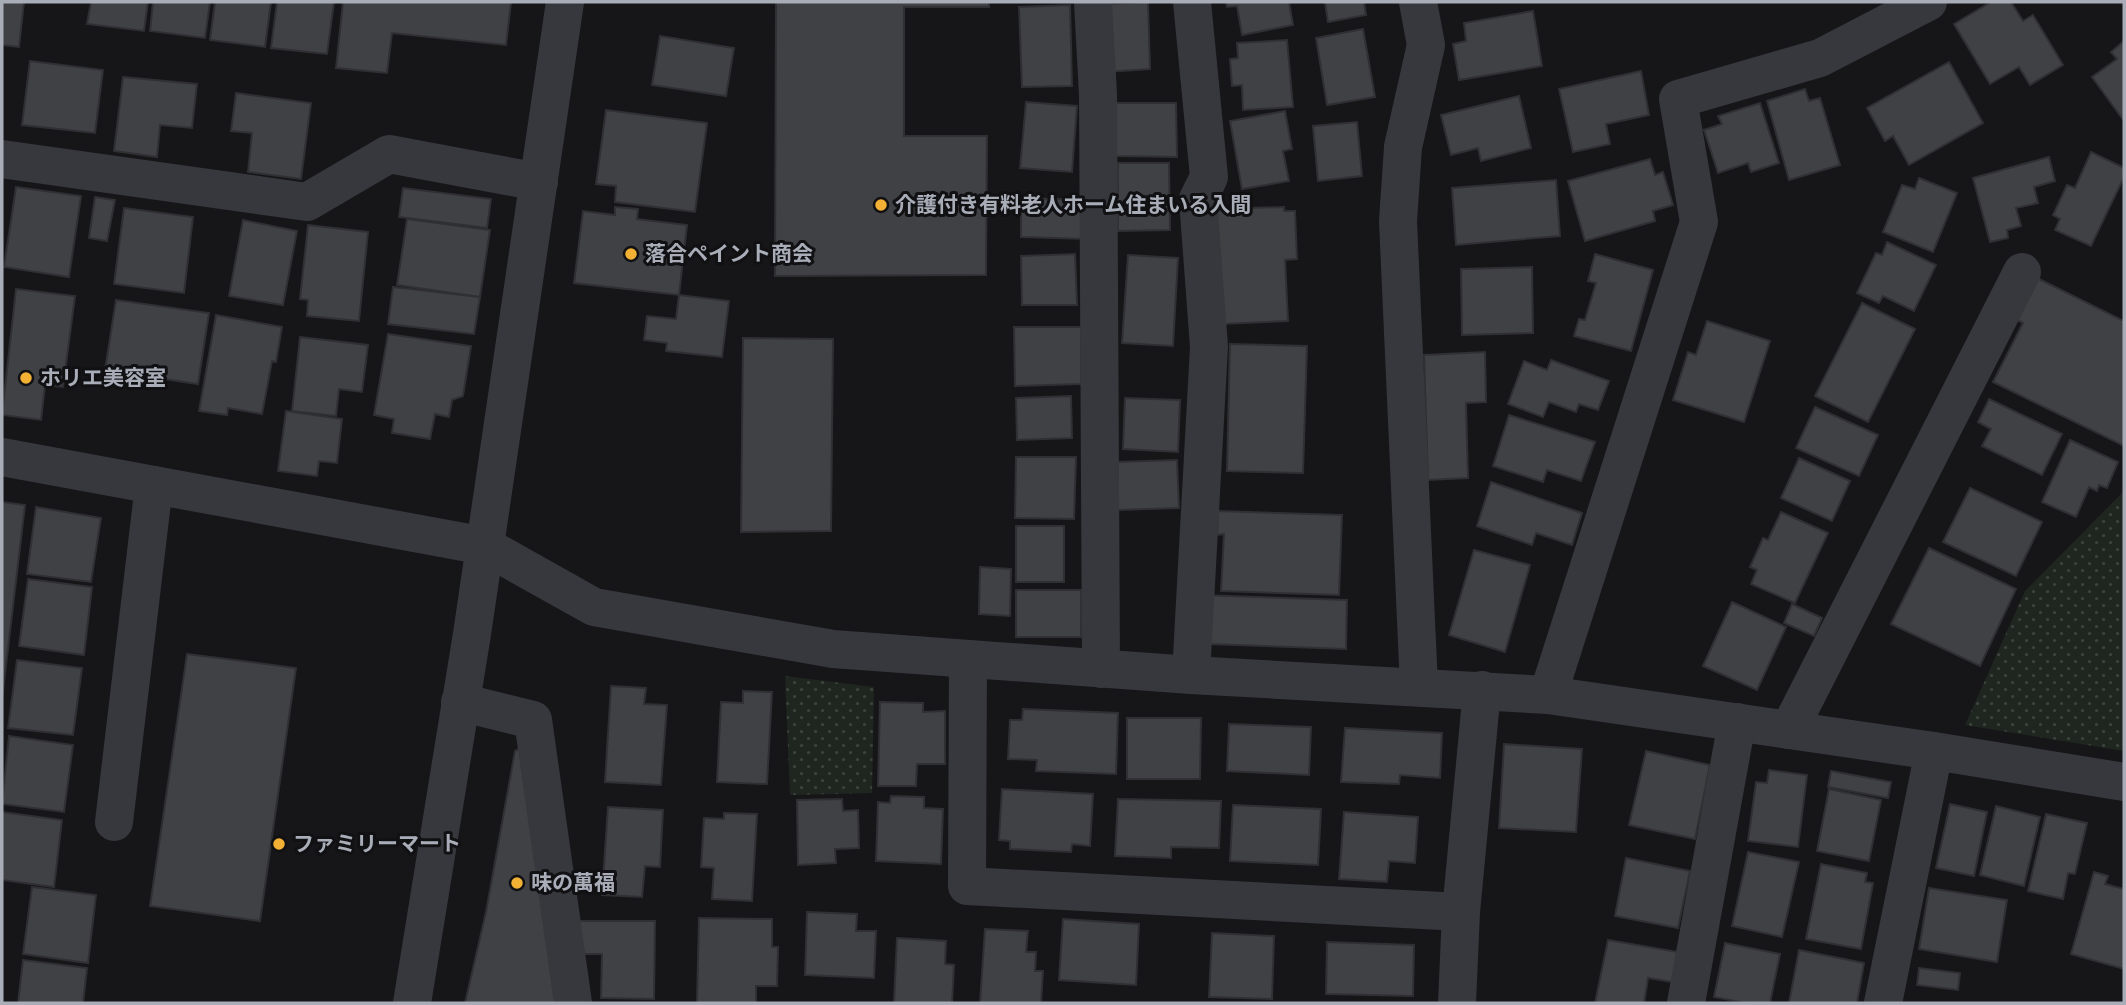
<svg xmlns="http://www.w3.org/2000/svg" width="2126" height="1005" font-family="Roboto,'Noto Sans JP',sans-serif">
	<defs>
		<pattern id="park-dots" width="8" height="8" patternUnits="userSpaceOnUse" patternTransform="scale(1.75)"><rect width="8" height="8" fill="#1e261f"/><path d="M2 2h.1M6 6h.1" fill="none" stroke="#3c433d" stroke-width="1.8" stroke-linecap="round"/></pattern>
	</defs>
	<rect width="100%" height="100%" fill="#161618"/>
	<!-- park -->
	<g fill="url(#park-dots)">
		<polygon points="2124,491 2124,751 1965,725 2025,591"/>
		<polygon points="785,676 874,687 872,793 790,795"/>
	</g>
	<!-- building -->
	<g fill="#404145" stroke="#303034" stroke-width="2">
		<polygon points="2,2 24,2 19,47 2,45"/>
		<polygon points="91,2 148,2 144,31 87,24"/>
		<polygon points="153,2 210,2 205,38 150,31"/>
		<polygon points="215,2 271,2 265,47 210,40"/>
		<polygon points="277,2 334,2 327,54 271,48"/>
		<polygon points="343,2 511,2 506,45 392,33 387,73 336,68"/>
		<polygon points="776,2 989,2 989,7 904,7 904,136 987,136 986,275 775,276"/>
		<polygon points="1148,2 1150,69 1106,72 1102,4"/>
		<polygon points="1226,2 1289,2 1293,25 1242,35 1237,6 1227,7"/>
		<polygon points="1325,2 1364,2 1366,15 1328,22"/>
		<polygon points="1991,2 2011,2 2023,21 2033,15 2063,65 2030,85 2019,67 1990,84 1954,24"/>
		<polygon points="1070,5 1072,86 1022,87 1019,7"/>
		<polygon points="1533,11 1542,66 1459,80 1453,44 1466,41 1464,23"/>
		<polygon points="1363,29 1375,97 1327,105 1316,38"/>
		<polygon points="660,36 734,48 726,96 652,85"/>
		<polygon points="1287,40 1293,107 1243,110 1242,85 1232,86 1230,59 1238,58 1237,43"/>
		<polygon points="2124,41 2124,121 2092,77 2117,59 2111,52"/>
		<polygon points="30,61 103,70 95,133 22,125"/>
		<polygon points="1949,62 1983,123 1909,165 1893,136 1885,141 1867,108"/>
		<polygon points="1641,71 1649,115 1606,124 1610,144 1573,152 1559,89"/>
		<polygon points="123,77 197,84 192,128 160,125 157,157 114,151"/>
		<polygon points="1805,89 1809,101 1820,98 1840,165 1789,180 1767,101"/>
		<polygon points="236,93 311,103 301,179 248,172 252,133 231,131"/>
		<polygon points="1519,96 1531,148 1481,161 1478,148 1451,155 1441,115"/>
		<polygon points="1026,102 1077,106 1072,172 1020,168"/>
		<polygon points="1116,103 1176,103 1177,157 1115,156"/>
		<polygon points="1760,103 1779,163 1751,172 1748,163 1718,173 1704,130 1722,124 1718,116"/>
		<polygon points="606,110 707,123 695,212 615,202 616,186 596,184"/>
		<polygon points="1285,111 1292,149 1283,151 1289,181 1242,189 1230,121"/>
		<polygon points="1357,122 1362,176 1318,181 1313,126"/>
		<polygon points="2091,152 2124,168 2124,177 2091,246 2055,230 2060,219 2053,215 2067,185 2075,188"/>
		<polygon points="2049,157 2055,181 2034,187 2038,203 2016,208 2021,226 2007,230 2008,238 1990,242 1973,178"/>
		<polygon points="1650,159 1655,175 1663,172 1673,205 1653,211 1655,221 1585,241 1568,181"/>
		<polygon points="1118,163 1169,163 1170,230 1118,231"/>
		<polygon points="1919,178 1957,193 1933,252 1883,232 1902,185 1915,189"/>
		<polygon points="1556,180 1560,236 1456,245 1452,188"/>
		<polygon points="16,187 81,196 69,277 4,267"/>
		<polygon points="403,188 491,199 487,228 399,217"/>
		<polygon points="95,197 115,200 107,241 89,238"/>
		<polygon points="1021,198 1088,200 1087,239 1021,237"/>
		<polygon points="615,207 638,209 637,219 687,225 679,295 574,283 583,211 615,215"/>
		<polygon points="1284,207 1284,211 1295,211 1297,259 1285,260 1288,321 1221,324 1215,209"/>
		<polygon points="124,208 193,217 184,293 114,284"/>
		<polygon points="407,219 490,230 480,297 397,285"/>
		<polygon points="243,220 297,231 283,305 229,296"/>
		<polygon points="308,225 368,232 359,321 307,316 308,300 300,299"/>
		<polygon points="1887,242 1936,265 1914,311 1883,296 1879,303 1857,293 1876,253 1882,255"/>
		<polygon points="1075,254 1077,305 1022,305 1021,256"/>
		<polygon points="1595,254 1653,270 1631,351 1574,336 1579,319 1585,320 1596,283 1588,281"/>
		<polygon points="1128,255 1178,258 1173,346 1122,343"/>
		<polygon points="1532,267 1533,333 1462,335 1461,269"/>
		<polygon points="2037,278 2124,321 2124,446 1993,382 2023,323 2017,320"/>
		<polygon points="393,287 480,297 474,334 388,324"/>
		<polygon points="16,289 75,296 63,387 45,385 41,420 2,415"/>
		<polygon points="679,295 729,301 722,357 666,351 667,343 644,340 647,316 676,319"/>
		<polygon points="116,300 209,313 198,384 105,370"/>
		<polygon points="1862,303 1915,329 1868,422 1815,396"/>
		<polygon points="216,315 282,327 276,362 272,361 262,414 228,408 227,415 199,411"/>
		<polygon points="1707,321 1770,341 1744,422 1673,400 1688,352 1696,355"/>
		<polygon points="1014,327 1081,327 1081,384 1015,386"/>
		<polygon points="388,334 471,346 463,396 452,400 449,417 435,414 430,439 392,433 394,419 374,415"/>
		<polygon points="300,337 368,345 362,392 339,389 336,416 292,411"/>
		<polygon points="743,338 833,339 831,531 741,532"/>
		<polygon points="1230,344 1307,346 1303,473 1227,471"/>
		<polygon points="1485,352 1486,402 1466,403 1468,478 1428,480 1424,355"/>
		<polygon points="1551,360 1609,381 1598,410 1579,404 1576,412 1549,402 1543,417 1508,404 1524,361 1547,370"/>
		<polygon points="1071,396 1072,438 1017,440 1016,398"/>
		<polygon points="1125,398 1180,400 1178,452 1123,449"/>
		<polygon points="1989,399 2062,434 2042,475 1982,446 1991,429 1978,422"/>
		<polygon points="1815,407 1878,435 1859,476 1796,448"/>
		<polygon points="286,411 342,419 337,463 319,461 317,476 278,471"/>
		<polygon points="1509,415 1595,442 1581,481 1547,470 1543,482 1493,466"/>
		<polygon points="2070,440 2118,462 2107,488 2099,485 2097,491 2089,487 2076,517 2042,502"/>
		<polygon points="1016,457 1076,457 1074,519 1015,518"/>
		<polygon points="1799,458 1850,481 1832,521 1781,498"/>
		<polygon points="1177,460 1179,508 1118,510 1117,462"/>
		<polygon points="1491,482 1582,513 1572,545 1536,533 1532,545 1477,526"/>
		<polygon points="1970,488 2042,522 2016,576 1943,542"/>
		<polygon points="2,502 25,505 2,699"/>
		<polygon points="36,507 101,518 91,582 27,574"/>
		<polygon points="1218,511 1342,515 1339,595 1221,591 1224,534 1217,535"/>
		<polygon points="1781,512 1828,533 1795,603 1751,584 1757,570 1750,567 1763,538 1768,540"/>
		<rect x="1016" y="526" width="48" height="56"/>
		<polygon points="1929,548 2016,589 1980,666 1891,624"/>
		<polygon points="1474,550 1530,565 1505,652 1449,635"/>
		<polygon points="980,567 1011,569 1010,616 979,614"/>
		<polygon points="28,579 92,587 84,655 19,646"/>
		<rect x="1016" y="590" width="65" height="47"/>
		<polygon points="1200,595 1347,600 1346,649 1207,644"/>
		<polygon points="1732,602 1786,627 1757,690 1703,666"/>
		<polygon points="1792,604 1822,618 1814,636 1784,623"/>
		<polygon points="187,654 296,668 260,921 150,906"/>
		<polygon points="17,660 82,668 73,735 8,728"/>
		<polygon points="611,686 646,688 644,704 667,705 661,785 605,782"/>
		<polygon points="743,691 772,692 767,784 717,782 721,702 743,703"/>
		<polygon points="880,702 923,703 923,712 945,711 945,764 917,764 916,786 878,786"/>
		<polygon points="1023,709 1118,713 1116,774 1036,771 1037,760 1008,759 1010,720 1022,720"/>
		<polygon points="1127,718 1201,718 1200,779 1127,779"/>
		<polygon points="1229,724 1311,727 1309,775 1227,771"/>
		<polygon points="1345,728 1442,733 1440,778 1400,775 1399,784 1341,782"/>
		<polygon points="9,736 73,745 64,812 2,804"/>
		<polygon points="1504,744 1582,749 1576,832 1499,828"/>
		<polygon points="525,746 560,1003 465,1003 486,912 515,751"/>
		<polygon points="1646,751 1710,765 1695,839 1629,825"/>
		<polygon points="1769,770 1807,775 1798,847 1748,841 1756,782 1767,783"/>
		<polygon points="1831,771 1891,782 1888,798 1828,787"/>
		<polygon points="1002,789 1093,794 1090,846 1072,844 1071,852 1010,849 1010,841 999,840"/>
		<polygon points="1829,789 1881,800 1869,861 1817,851"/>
		<polygon points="891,796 924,797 924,808 943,809 941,864 876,861 878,802 890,803"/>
		<polygon points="842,799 843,811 858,810 859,848 835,849 836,863 798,865 797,800"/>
		<polygon points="1118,799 1221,801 1219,848 1171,847 1171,858 1115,856"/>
		<polygon points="1950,804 1987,812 1974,876 1936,868"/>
		<polygon points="1233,805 1321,809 1318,865 1230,861"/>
		<polygon points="1996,806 2040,817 2024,886 1980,875"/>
		<polygon points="608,807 663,810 660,867 645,866 642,897 602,895"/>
		<polygon points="2,812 62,820 54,887 2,880"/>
		<polygon points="1344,812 1418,817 1415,863 1389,861 1387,882 1339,879"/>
		<polygon points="724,813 757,814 752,901 712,899 714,868 701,867 704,818 724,819"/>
		<polygon points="2046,814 2087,823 2075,874 2068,873 2063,899 2028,891"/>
		<polygon points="1748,852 1799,862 1782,937 1732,926"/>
		<polygon points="1626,858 1690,871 1678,928 1615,916"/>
		<polygon points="1821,864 1867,873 1865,882 1873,883 1861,949 1806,939"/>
		<polygon points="2094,872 2108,876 2105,884 2124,889 2124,969 2071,954"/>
		<polygon points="32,887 96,895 88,963 23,954"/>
		<polygon points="1929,888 2007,900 1997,962 1919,949"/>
		<polygon points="807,912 857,914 856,931 876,931 874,978 805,975"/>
		<polygon points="699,918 772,919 772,947 778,947 777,986 756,986 756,1003 697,1003"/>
		<polygon points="1063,919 1139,924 1136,985 1059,980"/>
		<polygon points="579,921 655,921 654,999 601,998 602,954 579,954"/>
		<polygon points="985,929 1028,931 1026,952 1036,952 1035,971 1043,971 1041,1003 980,1003"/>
		<polygon points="1212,933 1274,936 1272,999 1209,997"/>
		<polygon points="897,938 946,941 945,964 954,965 952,1003 894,1003"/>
		<polygon points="1608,940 1678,952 1673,982 1648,978 1644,1003 1595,1003"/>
		<polygon points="1327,942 1414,945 1413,996 1326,994"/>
		<polygon points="1725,943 1780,954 1770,1003 1746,1003 1714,997"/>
		<polygon points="1799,950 1864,963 1857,1003 1789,1003"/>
		<polygon points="23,960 87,968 83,1003 18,1003"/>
		<polygon points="1919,968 1960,973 1958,990 1917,985"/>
	</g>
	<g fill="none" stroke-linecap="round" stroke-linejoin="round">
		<!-- minor -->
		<g stroke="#37383d" stroke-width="38">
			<polyline points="1093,2 1098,95 1101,669"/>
			<polyline points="1418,2 1426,45 1403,147 1398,221 1419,687"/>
			<polyline points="2,159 307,202 389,154 539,182"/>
			<polyline points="2,457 485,546 594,607 833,649 1191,675 1548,695 1934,751 2124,782"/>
			<polyline points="968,659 967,886 1461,912"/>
			<polyline points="1191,675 1209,347 1198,199 1209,177 1192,2"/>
			<polyline points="1548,695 1699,222 1678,99 1820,58 1928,2"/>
			<polyline points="460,702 533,720 573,1003"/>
			<polyline points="1789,730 2022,272"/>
			<polyline points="114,822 154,485"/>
			<polyline points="412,1003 472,634 565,2"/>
			<polyline points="1457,1003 1461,912 1482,690"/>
			<polyline points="1686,1003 1737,722"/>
			<polyline points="1883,1003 1934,751"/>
		</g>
	</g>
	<!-- markers -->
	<g fill="#f2b134" stroke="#111113" stroke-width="2.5">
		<circle cx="881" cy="205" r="7"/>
		<circle cx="631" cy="254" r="7"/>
		<circle cx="26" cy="378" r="7"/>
		<circle cx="279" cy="844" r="7"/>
		<circle cx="517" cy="883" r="7"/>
	</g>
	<g text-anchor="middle" stroke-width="6" stroke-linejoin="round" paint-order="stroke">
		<!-- poi labels -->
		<g font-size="21" font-weight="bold" fill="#a8adb8" stroke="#111113" text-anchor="start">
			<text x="895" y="212">介護付き有料老人ホーム住まいる入間</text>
			<text x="645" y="261">落合ペイント商会</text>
			<text x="40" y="385">ホリエ美容室</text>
			<text x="293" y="851">ファミリーマート</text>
			<text x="531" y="890">味の萬福</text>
		</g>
	</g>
	<!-- border -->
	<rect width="2126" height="1005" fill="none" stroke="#a8adb8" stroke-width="7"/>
</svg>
